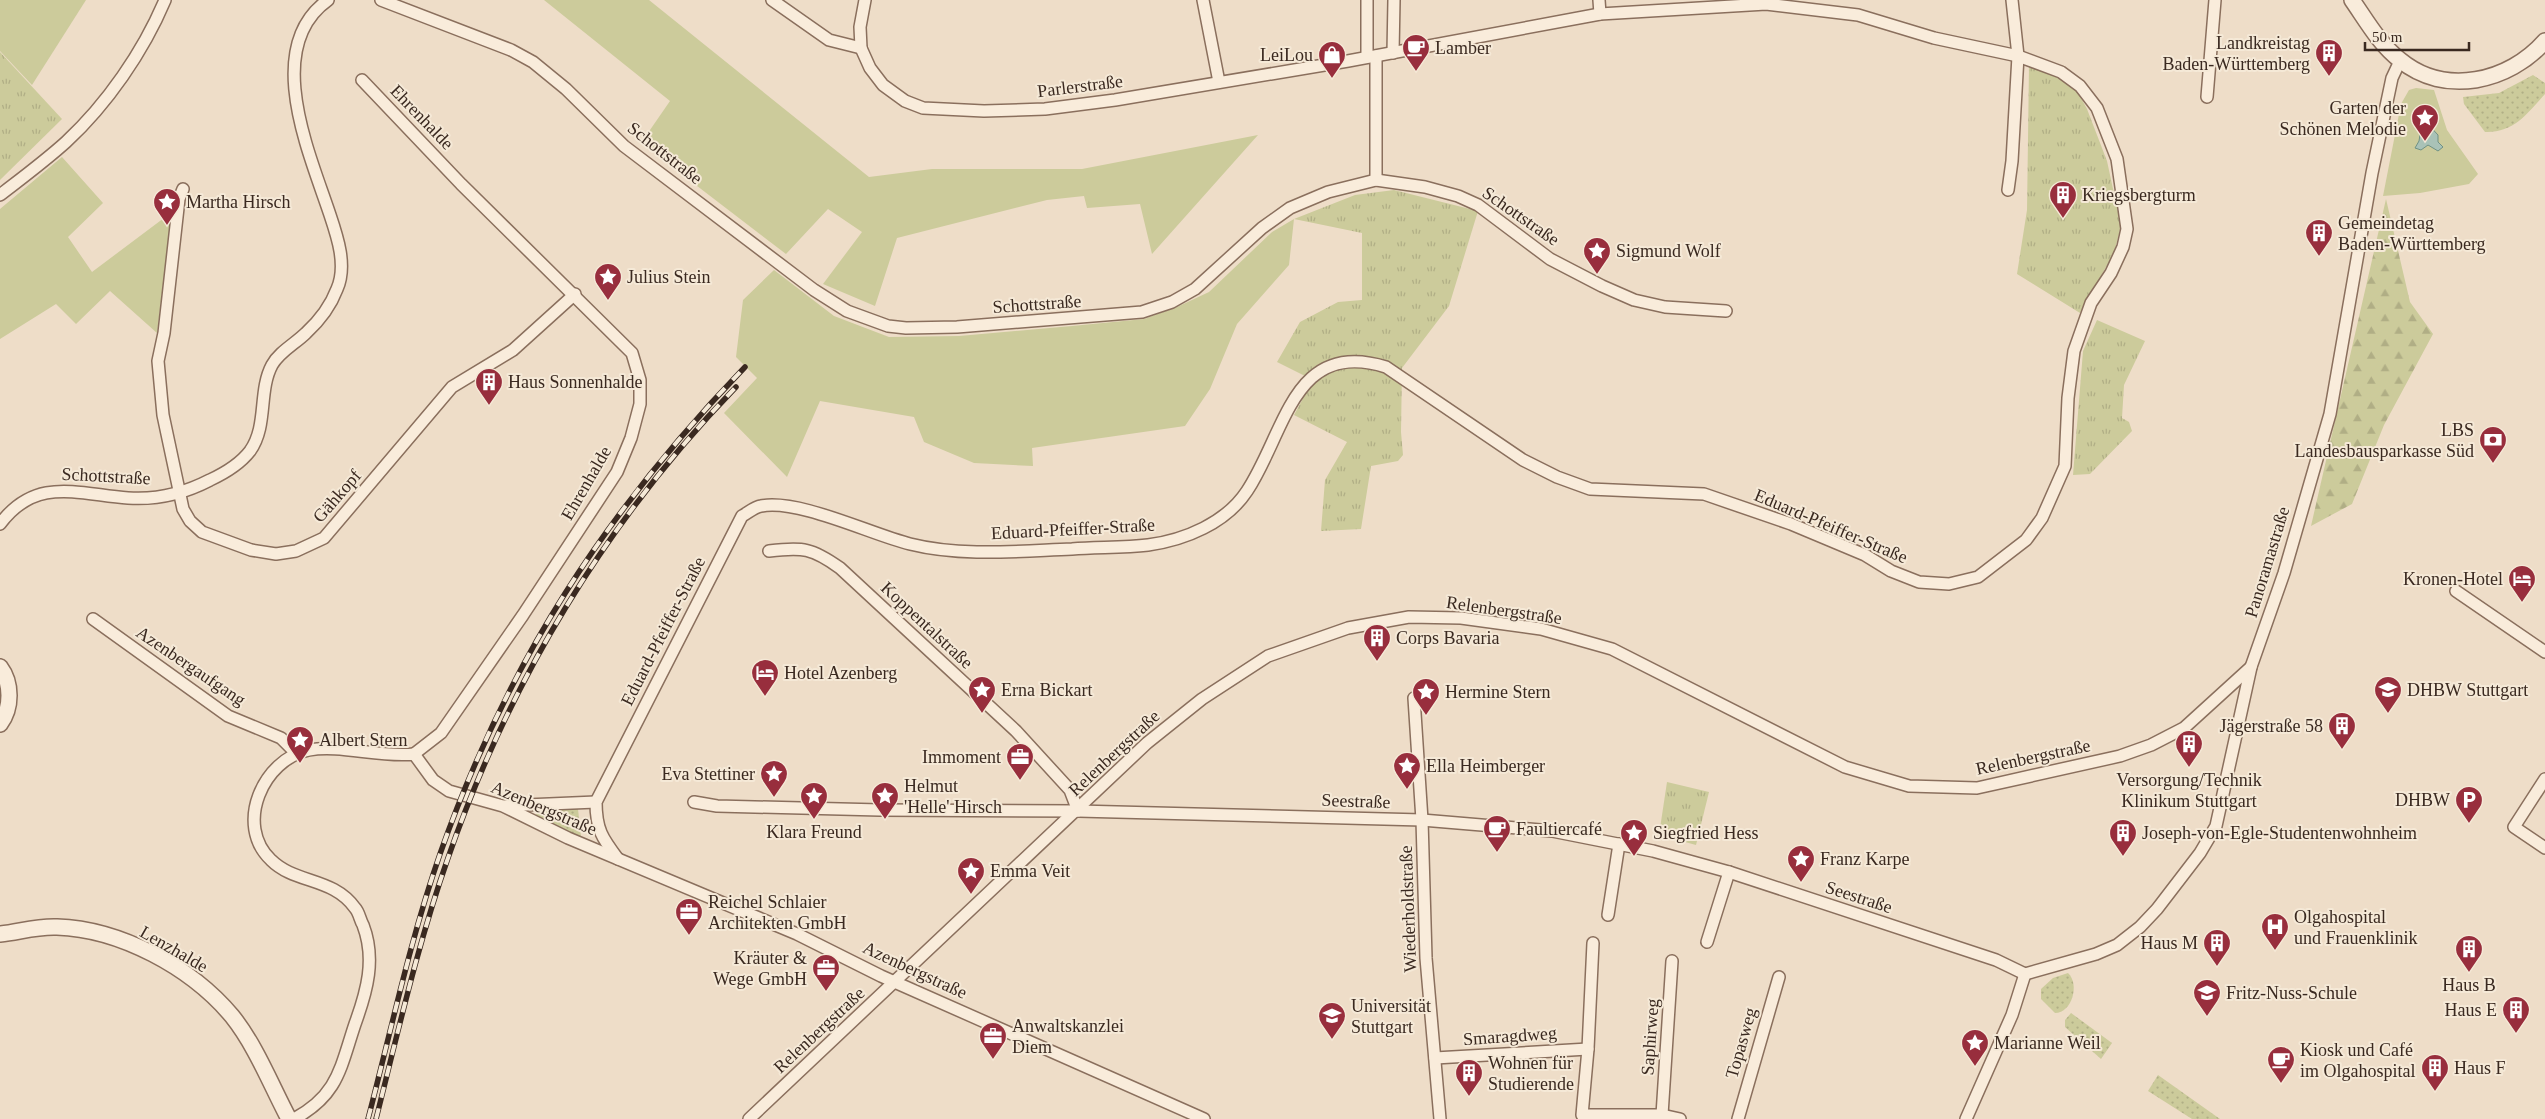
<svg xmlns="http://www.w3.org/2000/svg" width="2545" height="1119" font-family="'Times New Roman',serif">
	<defs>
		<pattern id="grass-dots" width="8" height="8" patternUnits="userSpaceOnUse" patternTransform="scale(1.25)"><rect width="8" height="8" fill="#cccb9b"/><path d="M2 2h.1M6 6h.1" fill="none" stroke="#b0ae85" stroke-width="1.8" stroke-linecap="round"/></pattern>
		<pattern id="forest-firs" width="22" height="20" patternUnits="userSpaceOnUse" patternTransform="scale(1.25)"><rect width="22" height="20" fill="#cccb9b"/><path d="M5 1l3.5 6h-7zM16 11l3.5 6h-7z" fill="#b0ae85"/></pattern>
		<pattern id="park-tufts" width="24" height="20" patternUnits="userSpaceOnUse" patternTransform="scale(1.25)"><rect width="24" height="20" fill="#cccb9b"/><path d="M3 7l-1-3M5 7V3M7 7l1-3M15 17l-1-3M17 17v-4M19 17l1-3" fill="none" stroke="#b0ae85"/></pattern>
	</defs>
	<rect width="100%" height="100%" fill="#eeddc8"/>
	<!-- grass -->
	<g fill="url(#grass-dots)">
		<path d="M 2533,75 L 2545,83 L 2545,94 C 2527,114 2514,133 2485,132 L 2464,104 L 2463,97 L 2499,93 Z"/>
		<polygon points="538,807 578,809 581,837 535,818"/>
		<path d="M 2068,973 C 2080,984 2072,1013 2055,1013 L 2041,999 L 2041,989 L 2053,978 Z"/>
		<polygon points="2071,1013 2112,1043 2101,1059 2065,1027 2065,1020"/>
		<polygon points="2158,1075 2220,1119 2192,1119 2148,1091"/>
	</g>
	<!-- forest -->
	<polygon fill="url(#forest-firs)" points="2386,199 2410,302 2433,334 2384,425 2352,504 2311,526"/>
	<!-- park -->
	<g fill="url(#park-tufts)">
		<polygon points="0,52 62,119 0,180"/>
		<polygon points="2029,66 2058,74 2076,89 2087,109 2107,161 2121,226 2114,253 2080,313 2017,274 2027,210"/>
		<polygon points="1394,190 1478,211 1449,306 1402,368 1401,432 1403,455 1398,461 1371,466 1361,529 1321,531 1325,480 1347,442 1294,415 1313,380 1277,362 1300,322 1338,302 1362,300 1362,233 1294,219 1355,195"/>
		<polygon points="2097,320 2145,341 2124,385 2122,418 2129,422 2132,431 2090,474 2073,475 2083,351"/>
		<polygon points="1667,782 1709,792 1696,845 1659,835"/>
	</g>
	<!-- garden -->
	<g fill="#cccb9b">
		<polygon points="0,0 86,0 32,85 0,51"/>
		<polygon points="544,0 649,0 869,177 932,169 1082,169 1258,135 1152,254 1140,204 1087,208 1084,196 1047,200 897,238 875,306 823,284 862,232 828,209 786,254 641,143 670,101"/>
		<polygon points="2416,88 2434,90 2447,130 2478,174 2469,184 2420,193 2383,196 2401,104 2409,90"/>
		<polygon points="62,157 103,203 68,237 92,272 172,212 157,333 110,291 76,324 56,304 0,339 0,209"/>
		<polygon points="1294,219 1289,265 1237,324 1210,389 1185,426 1032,448 1033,466 974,463 924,442 914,417 820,401 787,477 724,413 757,378 736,357 743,300 774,270 834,316 889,337 959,336 1072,326 1144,319 1177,307 1209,292 1272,232"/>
	</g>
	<!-- water -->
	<polygon fill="#a9c2b7" stroke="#6f9184" points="2425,121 2438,135 2438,142 2443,147 2438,151 2428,145 2421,150 2415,148 2419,141 2422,122"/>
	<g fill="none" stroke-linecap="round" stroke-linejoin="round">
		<defs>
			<g id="minor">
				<polyline points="381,0 511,50 533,62 566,89 624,146 814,290 847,311 888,326 906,328 957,327 1142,312 1172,302 1195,289 1262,228 1290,208 1328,192 1376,180 1425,187 1458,196 1478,205 1550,259 1602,286 1634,300 1665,307 1726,311"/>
				<polyline points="772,0 829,40 861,48"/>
				<polyline points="1203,0 1219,82"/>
				<polyline points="1599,0 1600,14"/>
				<polyline points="1393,53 1394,0"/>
				<polyline points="1367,57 1367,0"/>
				<polyline points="362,80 461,184 632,353 640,380 640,404 631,438 617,472 523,615 441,733 414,754"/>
				<polyline points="2207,97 2215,0"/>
				<polyline points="1376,180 1376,56"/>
				<polyline points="183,189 179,199 164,333 158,361 163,415 183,509 190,521 202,532 251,550 276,554 296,551 324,538 452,387 513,350 575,294"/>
				<polyline points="2008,190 2012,161 2018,56 2012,0"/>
				<path d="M 0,195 C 22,178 45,161 66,142 C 107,104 143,52 165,0"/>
				<path d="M 0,524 C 36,476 77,494 128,498 C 156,500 185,493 210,480 C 225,473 240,464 250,451 C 268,426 258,391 272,365 C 279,352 296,343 306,333 C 319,321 331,305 337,289 C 348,264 336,233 328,209 C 308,150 263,46 328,0"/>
				<path d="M 769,551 C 803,547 812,548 840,568 L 1016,731 L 1070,790 L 1078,811"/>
				<polyline points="2456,591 2545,652"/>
				<polyline points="93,619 228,716 281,738 296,753"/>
				<polyline points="1414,698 1422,820 1426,958 1440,1119"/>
				<polyline points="2545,779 2514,827 2545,848"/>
				<polyline points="694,802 717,806 880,810 1078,811 1422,820 1552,831 1653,851 1729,872 1996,960 2025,974"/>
				<polyline points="505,806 596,802"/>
				<path d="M 618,859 C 602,838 596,829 596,802 L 742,516 C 748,513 754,507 761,506 C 800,499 870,534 910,544 C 962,557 1019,551 1072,549 C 1097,547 1123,548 1148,545 C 1185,540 1226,523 1247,491 C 1286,432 1293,338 1386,367 L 1523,460 L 1557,477 L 1590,489 L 1704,494 L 1791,524 L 1865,555 L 1891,571 L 1919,582 L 1949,584 L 1978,577 L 2026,540 L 2042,518 L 2065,466 L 2068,398 L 2074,351 L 2091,303 L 2111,273 L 2123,247 L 2127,229 L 2117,159 L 2097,108 L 2080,86 L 2061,72 L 2018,56 L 1934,38 L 1858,15 L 1766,4 L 1600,14 L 1348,61 L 1115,100 L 1045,109 L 984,111 L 923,108 L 905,101 L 883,85 L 870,68 L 861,48 L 860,27 L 865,0"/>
				<polyline points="1608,915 1619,844"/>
				<polyline points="1707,942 1729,872"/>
				<polyline points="1593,943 1588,1049 1582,1115 1662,1115 1680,1119"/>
				<polyline points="2025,974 2096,954 2117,945 2140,927 2157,909 2200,853 2216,826 2251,667 2284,573 2330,414 2372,173 2392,78 2400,61"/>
				<polyline points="1435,1058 1588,1049"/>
				<polyline points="1662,1115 1672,961"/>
				<path d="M 294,1119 C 338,1095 340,1069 355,1024 C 367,991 376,959 363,925 C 360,920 359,912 355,908 C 333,877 295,884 271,860 C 234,825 263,759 309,750 C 340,744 380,758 414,754 L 433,780 L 449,791 L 503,806 L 568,838 L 797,934 L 881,976 L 1204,1119"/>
				<polyline points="749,1119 1147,743 1202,699 1268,656 1348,628 1409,617 1461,618 1541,629 1612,649 1845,767 1909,786 1977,788 2120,756 2151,745 2184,728 2251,667"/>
				<polyline points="1738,1119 1779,977"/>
				<polyline points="1966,1119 2012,1015 2025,974"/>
			</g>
			<g id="tertiary">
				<path d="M 2352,0 C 2366,20 2380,45 2400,60 C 2445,97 2509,82 2545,41"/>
				<path d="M 0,667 C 12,683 12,708 0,724"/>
				<path d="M 0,934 C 19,932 37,926 57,927 C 120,929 191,967 232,1016 C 256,1046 271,1085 289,1119"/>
			</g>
		</defs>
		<!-- minor casing -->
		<use href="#minor" stroke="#8a6f5d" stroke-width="14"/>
		<!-- tertiary casing -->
		<use href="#tertiary" stroke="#8a6f5d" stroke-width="18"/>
		<!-- minor -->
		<use href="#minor" stroke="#f9ecdb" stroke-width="11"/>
		<!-- tertiary -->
		<use href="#tertiary" stroke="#f9ecdb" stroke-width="15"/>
		<defs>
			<g id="rail">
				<path d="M 368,1119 C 391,1031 410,940 440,854 C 507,663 605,512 745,367"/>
				<path d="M 376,1119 C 398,1032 418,943 448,858 C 509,682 606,521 736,387"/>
			</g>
		</defs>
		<!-- rail casing -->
		<use href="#rail" stroke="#3a2920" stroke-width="5.5"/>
		<!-- rail -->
		<use href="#rail" stroke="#f5e9d7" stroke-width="4" stroke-dasharray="11" stroke-linecap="butt"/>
	</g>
	<!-- icons -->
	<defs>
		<symbol id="cafe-pin" viewBox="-11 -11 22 30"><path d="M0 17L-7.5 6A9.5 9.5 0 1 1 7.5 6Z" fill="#982e3d" stroke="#f5e9d7"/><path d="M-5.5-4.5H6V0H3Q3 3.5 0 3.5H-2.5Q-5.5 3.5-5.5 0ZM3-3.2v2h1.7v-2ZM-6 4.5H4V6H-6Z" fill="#fff"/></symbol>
		<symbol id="building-pin" viewBox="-11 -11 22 30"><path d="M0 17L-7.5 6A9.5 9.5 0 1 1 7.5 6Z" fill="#982e3d" stroke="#f5e9d7"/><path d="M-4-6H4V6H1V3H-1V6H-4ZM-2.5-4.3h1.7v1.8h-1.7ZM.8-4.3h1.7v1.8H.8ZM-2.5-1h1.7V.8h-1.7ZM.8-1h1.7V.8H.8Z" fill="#fff"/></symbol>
		<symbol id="shop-pin" viewBox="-11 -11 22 30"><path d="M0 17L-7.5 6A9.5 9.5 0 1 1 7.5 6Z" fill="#982e3d" stroke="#f5e9d7"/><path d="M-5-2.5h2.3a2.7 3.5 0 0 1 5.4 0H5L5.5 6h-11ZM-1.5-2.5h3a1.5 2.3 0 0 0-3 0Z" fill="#fff"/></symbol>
		<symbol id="sight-pin" viewBox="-11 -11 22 30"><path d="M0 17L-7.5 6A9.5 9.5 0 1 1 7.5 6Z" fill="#982e3d" stroke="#f5e9d7"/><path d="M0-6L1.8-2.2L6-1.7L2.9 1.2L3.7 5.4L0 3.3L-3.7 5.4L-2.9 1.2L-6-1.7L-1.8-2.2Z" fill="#fff"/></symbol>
		<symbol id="bank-pin" viewBox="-11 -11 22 30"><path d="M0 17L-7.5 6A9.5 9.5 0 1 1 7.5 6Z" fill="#982e3d" stroke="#f5e9d7"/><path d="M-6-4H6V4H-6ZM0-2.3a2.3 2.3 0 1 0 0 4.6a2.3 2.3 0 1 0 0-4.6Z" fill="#fff"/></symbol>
		<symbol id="hotel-pin" viewBox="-11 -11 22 30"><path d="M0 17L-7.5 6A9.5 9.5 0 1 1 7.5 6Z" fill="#982e3d" stroke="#f5e9d7"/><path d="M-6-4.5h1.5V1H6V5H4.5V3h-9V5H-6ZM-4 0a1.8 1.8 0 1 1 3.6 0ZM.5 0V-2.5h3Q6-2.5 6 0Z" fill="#fff"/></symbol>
		<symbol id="university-pin" viewBox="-11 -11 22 30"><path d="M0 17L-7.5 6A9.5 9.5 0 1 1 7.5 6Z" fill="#982e3d" stroke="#f5e9d7"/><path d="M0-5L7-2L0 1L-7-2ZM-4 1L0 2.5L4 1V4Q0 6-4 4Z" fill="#fff"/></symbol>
		<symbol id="office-pin" viewBox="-11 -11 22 30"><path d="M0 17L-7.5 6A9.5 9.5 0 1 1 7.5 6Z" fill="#982e3d" stroke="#f5e9d7"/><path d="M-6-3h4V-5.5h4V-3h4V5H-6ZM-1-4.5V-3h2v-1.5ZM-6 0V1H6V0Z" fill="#fff"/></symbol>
		<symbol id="parking-pin" viewBox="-11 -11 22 30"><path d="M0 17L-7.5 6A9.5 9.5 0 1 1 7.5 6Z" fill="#982e3d" stroke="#f5e9d7"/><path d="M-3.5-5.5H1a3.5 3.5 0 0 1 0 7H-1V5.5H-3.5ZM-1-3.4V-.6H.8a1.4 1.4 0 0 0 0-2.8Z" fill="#fff"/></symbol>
		<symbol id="hospital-pin" viewBox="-11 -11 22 30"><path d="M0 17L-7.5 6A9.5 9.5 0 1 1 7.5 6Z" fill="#982e3d" stroke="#f5e9d7"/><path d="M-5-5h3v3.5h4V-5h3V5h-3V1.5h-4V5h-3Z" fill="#fff"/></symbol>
		<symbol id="school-pin" viewBox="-11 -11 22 30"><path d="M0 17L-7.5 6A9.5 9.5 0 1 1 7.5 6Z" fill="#982e3d" stroke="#f5e9d7"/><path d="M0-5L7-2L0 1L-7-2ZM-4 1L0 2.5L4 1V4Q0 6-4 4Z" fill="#fff"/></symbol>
	</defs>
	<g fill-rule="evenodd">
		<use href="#cafe-pin" x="1400" y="32" width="32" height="43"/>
		<use href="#building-pin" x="2313" y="37" width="32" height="43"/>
		<use href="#shop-pin" x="1316" y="39" width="32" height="43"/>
		<use href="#sight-pin" x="2409" y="102" width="32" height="43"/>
		<use href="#building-pin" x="2047" y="179" width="32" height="43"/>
		<use href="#sight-pin" x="151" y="186" width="32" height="43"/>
		<use href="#building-pin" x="2303" y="217" width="32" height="43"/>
		<use href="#sight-pin" x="1581" y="235" width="32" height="43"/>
		<use href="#sight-pin" x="592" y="261" width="32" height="43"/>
		<use href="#building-pin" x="473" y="366" width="32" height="43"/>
		<use href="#bank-pin" x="2477" y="424" width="32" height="43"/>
		<use href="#hotel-pin" x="2506" y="563" width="32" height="43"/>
		<use href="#building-pin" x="1361" y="622" width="32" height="43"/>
		<use href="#hotel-pin" x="749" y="657" width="32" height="43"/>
		<use href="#sight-pin" x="966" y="674" width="32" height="43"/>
		<use href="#university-pin" x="2372" y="674" width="32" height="43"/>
		<use href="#sight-pin" x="1410" y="676" width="32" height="43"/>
		<use href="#building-pin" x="2326" y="710" width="32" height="43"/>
		<use href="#sight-pin" x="284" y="724" width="32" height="43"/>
		<use href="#building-pin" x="2173" y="728" width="32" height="43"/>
		<use href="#office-pin" x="1004" y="741" width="32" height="43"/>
		<use href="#sight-pin" x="1391" y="750" width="32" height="43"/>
		<use href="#sight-pin" x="758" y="758" width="32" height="43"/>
		<use href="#sight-pin" x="798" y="780" width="32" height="43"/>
		<use href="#sight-pin" x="869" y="780" width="32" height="43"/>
		<use href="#parking-pin" x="2453" y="784" width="32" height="43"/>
		<use href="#cafe-pin" x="1481" y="813" width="32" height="43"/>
		<use href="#sight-pin" x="1618" y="817" width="32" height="43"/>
		<use href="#building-pin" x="2107" y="817" width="32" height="43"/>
		<use href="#sight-pin" x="1785" y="843" width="32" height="43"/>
		<use href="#sight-pin" x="955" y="855" width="32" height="43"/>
		<use href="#office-pin" x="673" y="896" width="32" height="43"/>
		<use href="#hospital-pin" x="2259" y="911" width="32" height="43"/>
		<use href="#building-pin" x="2201" y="927" width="32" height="43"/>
		<use href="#building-pin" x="2453" y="933" width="32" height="43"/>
		<use href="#office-pin" x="810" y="952" width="32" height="43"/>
		<use href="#school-pin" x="2191" y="977" width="32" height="43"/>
		<use href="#building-pin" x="2500" y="994" width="32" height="43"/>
		<use href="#university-pin" x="1316" y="1000" width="32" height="43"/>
		<use href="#office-pin" x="977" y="1020" width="32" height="43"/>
		<use href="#sight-pin" x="1959" y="1027" width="32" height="43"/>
		<use href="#cafe-pin" x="2265" y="1044" width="32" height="43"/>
		<use href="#building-pin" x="2419" y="1052" width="32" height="43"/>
		<use href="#building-pin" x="1453" y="1057" width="32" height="43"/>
	</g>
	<g text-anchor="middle" stroke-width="4" stroke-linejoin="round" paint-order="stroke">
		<!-- poi labels -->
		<g font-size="18" fill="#3a2920" stroke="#f5e9d7" text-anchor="start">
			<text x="2310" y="49" text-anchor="end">Landkreistag<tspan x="2310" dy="21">Baden-Württemberg</tspan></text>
			<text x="1435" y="54">Lamber</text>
			<text x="1313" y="61" text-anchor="end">LeiLou</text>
			<text x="2406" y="114" text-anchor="end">Garten der<tspan x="2406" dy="21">Schönen Melodie</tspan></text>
			<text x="2082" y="201">Kriegsbergturm</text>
			<text x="186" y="208">Martha Hirsch</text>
			<text x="2338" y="229">Gemeindetag<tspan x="2338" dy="21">Baden-Württemberg</tspan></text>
			<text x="1616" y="257">Sigmund Wolf</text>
			<text x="627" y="283">Julius Stein</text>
			<text x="508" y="388">Haus Sonnenhalde</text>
			<text x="2474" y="436" text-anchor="end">LBS<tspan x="2474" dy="21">Landesbausparkasse Süd</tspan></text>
			<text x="2503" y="585" text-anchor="end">Kronen-Hotel</text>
			<text x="1396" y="644">Corps Bavaria</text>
			<text x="784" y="679">Hotel Azenberg</text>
			<text x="1001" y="696">Erna Bickart</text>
			<text x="2407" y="696">DHBW Stuttgart</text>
			<text x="1445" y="698">Hermine Stern</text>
			<text x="2323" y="732" text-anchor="end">Jägerstraße 58</text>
			<text x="319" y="746">Albert Stern</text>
			<text x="1001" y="763" text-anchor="end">Immoment</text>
			<text x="1426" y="772">Ella Heimberger</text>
			<text x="755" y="780" text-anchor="end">Eva Stettiner</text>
			<text x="2189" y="786" text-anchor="middle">Versorgung/Technik<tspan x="2189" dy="21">Klinikum Stuttgart</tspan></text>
			<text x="904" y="792">Helmut<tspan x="904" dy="21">'Helle' Hirsch</tspan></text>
			<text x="2450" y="806" text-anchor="end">DHBW</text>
			<text x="1516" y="835">Faultiercafé</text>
			<text x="814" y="838" text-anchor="middle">Klara Freund</text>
			<text x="1653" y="839">Siegfried Hess</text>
			<text x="2142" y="839">Joseph-von-Egle-Studentenwohnheim</text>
			<text x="1820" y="865">Franz Karpe</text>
			<text x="990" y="877">Emma Veit</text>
			<text x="708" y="908">Reichel Schlaier<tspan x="708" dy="21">Architekten GmbH</tspan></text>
			<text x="2294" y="923">Olgahospital<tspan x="2294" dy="21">und Frauenklinik</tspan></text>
			<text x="2198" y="949" text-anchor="end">Haus M</text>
			<text x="807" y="964" text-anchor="end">Kräuter &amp;<tspan x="807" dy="21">Wege GmbH</tspan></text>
			<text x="2469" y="991" text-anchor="middle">Haus B</text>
			<text x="2226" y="999">Fritz-Nuss-Schule</text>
			<text x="1351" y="1012">Universität<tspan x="1351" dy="21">Stuttgart</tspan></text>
			<text x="2497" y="1016" text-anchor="end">Haus E</text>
			<text x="1012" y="1032">Anwaltskanzlei<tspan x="1012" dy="21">Diem</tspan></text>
			<text x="1994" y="1049">Marianne Weil</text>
			<text x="2300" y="1056">Kiosk und Café<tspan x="2300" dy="21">im Olgahospital</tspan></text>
			<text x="1488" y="1069">Wohnen für<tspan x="1488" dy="21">Studierende</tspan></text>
			<text x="2454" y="1074">Haus F</text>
		</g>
		<!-- street labels -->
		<g font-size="18" fill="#3a2920" stroke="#f5e9d7">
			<text transform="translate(1080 86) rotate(-7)" y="6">Parlerstraße</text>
			<text transform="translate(422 117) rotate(46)" y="6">Ehrenhalde</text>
			<text transform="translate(665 153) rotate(38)" y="6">Schottstraße</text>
			<text transform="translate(1521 216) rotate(35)" y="6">Schottstraße</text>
			<text transform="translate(1037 304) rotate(-4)" y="6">Schottstraße</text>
			<text transform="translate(106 476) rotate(3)" y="6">Schottstraße</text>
			<text transform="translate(586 483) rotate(-60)" y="6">Ehrenhalde</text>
			<text transform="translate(337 496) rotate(-49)" y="6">Gähkopf</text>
			<text transform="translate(1831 526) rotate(23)" y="6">Eduard-Pfeiffer-Straße</text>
			<text transform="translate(1073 529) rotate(-3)" y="6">Eduard-Pfeiffer-Straße</text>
			<text transform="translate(2267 562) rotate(-73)" y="6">Panoramastraße</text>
			<text transform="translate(1504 610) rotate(8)" y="6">Relenbergstraße</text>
			<text transform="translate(927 625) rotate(43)" y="6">Koppentalstraße</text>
			<text transform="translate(663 631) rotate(-63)" y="6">Eduard-Pfeiffer-Straße</text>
			<text transform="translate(191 666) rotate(34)" y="6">Azenbergaufgang</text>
			<text transform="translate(1114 753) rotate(-43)" y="6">Relenbergstraße</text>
			<text transform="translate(2033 757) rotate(-12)" y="6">Relenbergstraße</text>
			<text transform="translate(1356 801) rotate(2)" y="6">Seestraße</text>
			<text transform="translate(544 808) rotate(23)" y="6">Azenbergstraße</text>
			<text transform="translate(1859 897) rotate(18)" y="6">Seestraße</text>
			<text transform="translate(1408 909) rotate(-92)" y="6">Wiederholdstraße</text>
			<text transform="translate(174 949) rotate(30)" y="6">Lenzhalde</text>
			<text transform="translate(915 970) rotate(25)" y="6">Azenbergstraße</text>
			<text transform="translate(819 1030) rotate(-43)" y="6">Relenbergstraße</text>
			<text transform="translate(1510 1036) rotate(-4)" y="6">Smaragdweg</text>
			<text transform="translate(1650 1037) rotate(-86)" y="6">Saphirweg</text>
			<text transform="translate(1741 1043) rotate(-74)" y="6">Topasweg</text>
		</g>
	</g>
	<!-- scale -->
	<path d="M2365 42v8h104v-8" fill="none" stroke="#3a2920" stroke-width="2.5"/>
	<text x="2372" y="42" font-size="15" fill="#3a2920" stroke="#f5e9d7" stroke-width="4" paint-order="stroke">50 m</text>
</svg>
